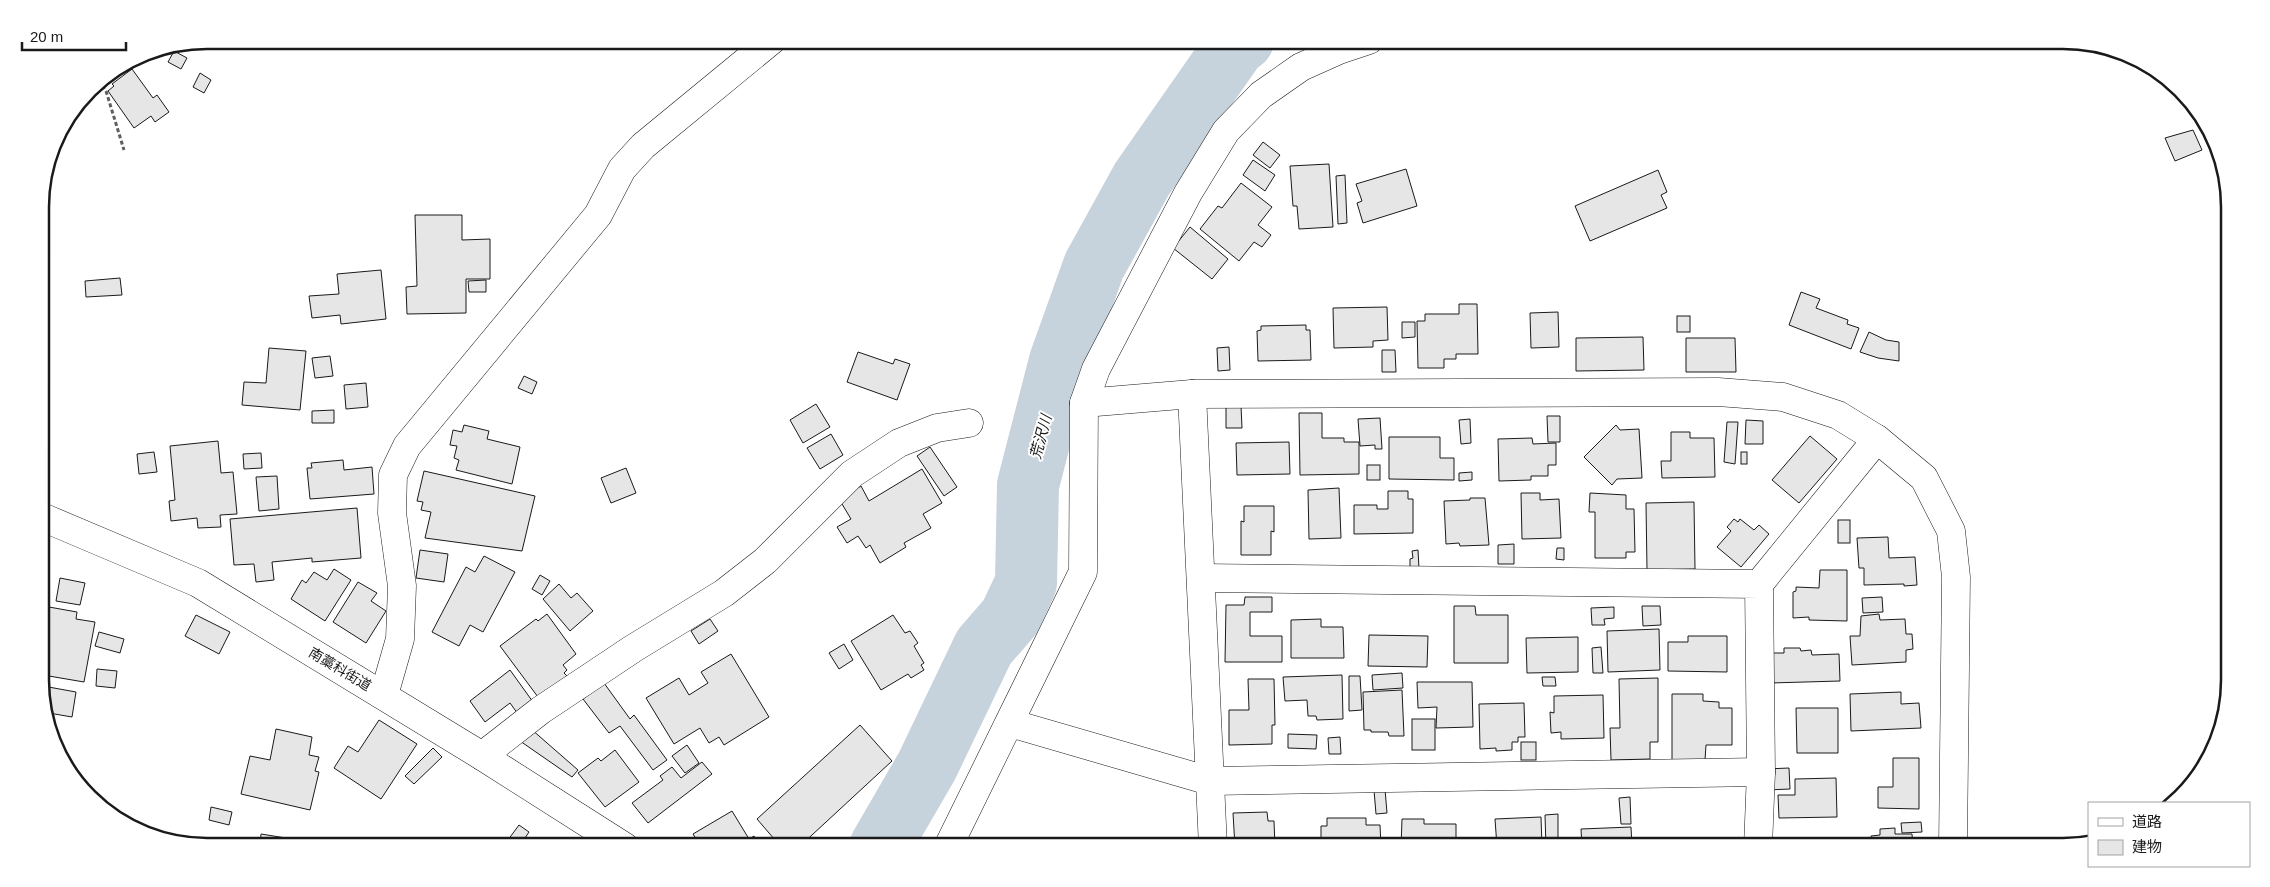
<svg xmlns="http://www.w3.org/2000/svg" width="2270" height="887" font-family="Helvetica,'Noto Sans JP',sans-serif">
	<rect width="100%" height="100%" fill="#fff"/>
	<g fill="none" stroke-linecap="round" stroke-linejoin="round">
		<!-- river -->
		<polyline stroke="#c6d2dc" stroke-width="62" points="880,847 927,766 984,647 1010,617 1026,583 1028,485 1060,361 1094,266 1142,179 1235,46 1243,40"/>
	</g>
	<!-- building -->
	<g fill="#e6e6e6" stroke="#1a1a1a">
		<polygon points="174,51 187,58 181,69 168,62"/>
		<polygon points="132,69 153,98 157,95 169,112 155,122 151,116 134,128 108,91 114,86 112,84"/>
		<polygon points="200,73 211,80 204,93 193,87"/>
		<polygon points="2193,130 2202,150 2175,161 2165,138"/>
		<polygon points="1263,142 1280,155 1270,168 1253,155"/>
		<polygon points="1253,160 1275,175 1265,191 1243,175"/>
		<polygon points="1329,164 1333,227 1299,229 1297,206 1293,206 1290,166"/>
		<polygon points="1406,169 1417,206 1363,223 1357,203 1362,201 1356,184"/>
		<polygon points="1658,170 1667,192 1661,195 1667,208 1590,241 1575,206"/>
		<polygon points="1345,175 1347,223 1338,224 1336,176"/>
		<polygon points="1241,183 1272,207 1258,225 1271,235 1262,247 1254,242 1239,261 1200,229 1218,206 1222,208"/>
		<polygon points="415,215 462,215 462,240 490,239 490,279 466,279 466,313 407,314 406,287 417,286"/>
		<polygon points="1190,227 1228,259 1212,279 1173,248"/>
		<polygon points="381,270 386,319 341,324 340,315 312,318 309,296 339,294 337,274"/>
		<polygon points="120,278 122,295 86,297 85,281"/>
		<polygon points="486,280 486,292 469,292 468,281"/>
		<polygon points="1801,292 1820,299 1816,308 1848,320 1847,324 1859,328 1851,349 1789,325"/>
		<polygon points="1459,304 1477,304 1478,354 1456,354 1456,359 1444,359 1444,368 1418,368 1417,321 1425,321 1425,314 1459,314"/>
		<polygon points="1387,307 1388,340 1373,341 1373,347 1334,348 1333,308"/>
		<polygon points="1558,312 1559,347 1531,348 1530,313"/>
		<rect x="1677" y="316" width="13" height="16"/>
		<polygon points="1402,322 1415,322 1415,337 1402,338"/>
		<polygon points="1306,325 1306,330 1310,330 1311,360 1258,361 1257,331 1261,330 1261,326"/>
		<polygon points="1869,332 1886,340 1899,342 1899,361 1878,358 1860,352"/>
		<polygon points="1643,337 1644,370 1576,371 1576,338"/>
		<polygon points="1686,338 1735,338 1736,372 1686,372"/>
		<polygon points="1229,347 1230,370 1218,371 1217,348"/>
		<polygon points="269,348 306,351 300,410 242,405 244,382 266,383"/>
		<polygon points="1382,350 1395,350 1396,372 1382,372"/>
		<polygon points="858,352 893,364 895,359 910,364 897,400 847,382"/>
		<polygon points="330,356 333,376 315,378 312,358"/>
		<polygon points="524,376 537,382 532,394 518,388"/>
		<polygon points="366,383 368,407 346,409 344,385"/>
		<polygon points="816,404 830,427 803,443 790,420"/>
		<polygon points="1241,406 1242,428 1226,428 1226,407"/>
		<polygon points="334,410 334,423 312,423 312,411"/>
		<polygon points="1299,413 1322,413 1322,438 1344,438 1344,442 1359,442 1359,474 1300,475"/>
		<polygon points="1547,416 1560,416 1560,442 1548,442"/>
		<polygon points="1380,418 1382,449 1375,449 1375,445 1360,446 1358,419"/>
		<polygon points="1470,419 1471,443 1461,444 1459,420"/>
		<polygon points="1746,420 1763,421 1763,444 1745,444"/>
		<polygon points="1727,422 1738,422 1735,464 1724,462"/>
		<polygon points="464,425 489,431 487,439 520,447 512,484 456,470 459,460 454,458 457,446 450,445 453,430 462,432"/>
		<polygon points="1616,425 1620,430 1639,429 1642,478 1617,479 1612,485 1584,457"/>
		<polygon points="1671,432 1690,432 1690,438 1714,438 1715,477 1662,478 1661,461 1671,461"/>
		<polygon points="831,434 843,455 820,469 807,448"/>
		<polygon points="1810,436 1837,459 1799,503 1772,480"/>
		<polygon points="1389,437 1440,437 1440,458 1454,458 1454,480 1389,479"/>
		<polygon points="1532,438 1533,444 1556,443 1556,465 1548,465 1548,476 1531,476 1531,480 1499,481 1498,439"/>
		<polygon points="218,441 221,473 233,472 237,514 220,515 221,527 198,528 197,518 171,521 169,501 175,500 170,446"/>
		<polygon points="1289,442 1290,474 1237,475 1236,443"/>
		<polygon points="930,447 957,487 944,496 917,456"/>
		<polygon points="154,452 157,472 139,474 137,454"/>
		<rect x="1741" y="452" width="6" height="12"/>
		<polygon points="261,453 262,468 244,469 243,454"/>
		<polygon points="343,460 344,470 372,467 374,494 310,499 307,468 312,468 311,463"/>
		<rect x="1367" y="465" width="13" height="15"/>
		<polygon points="626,468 636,493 611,503 601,478"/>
		<polygon points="922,469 942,503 923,514 931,528 904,543 906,547 880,563 870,545 866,548 858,536 847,543 837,527 851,519 839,499 861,486 869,501"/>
		<polygon points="424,471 535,496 522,551 425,538 431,512 421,510 423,502 417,501"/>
		<polygon points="1472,472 1472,480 1459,481 1459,473"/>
		<polygon points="277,476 279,509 259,511 256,477"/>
		<polygon points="1339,488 1341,538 1309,539 1308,490"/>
		<polygon points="1388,491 1408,491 1408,499 1413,499 1413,533 1354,534 1354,505 1377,505 1377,509 1388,509"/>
		<polygon points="1521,493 1540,493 1540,500 1559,499 1561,538 1522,539"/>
		<polygon points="1590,493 1626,495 1626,509 1634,509 1635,552 1626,552 1626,558 1595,558 1595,512 1589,512"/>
		<polygon points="1470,498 1485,498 1489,545 1460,546 1459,543 1446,544 1444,501 1470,500"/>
		<polygon points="1694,502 1695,569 1647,570 1646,503"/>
		<polygon points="1244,506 1274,506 1274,532 1271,531 1271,555 1241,555 1241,521 1244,522"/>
		<polygon points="357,508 361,558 312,562 312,558 272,562 274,580 256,582 254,564 234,565 230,519"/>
		<polygon points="1734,519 1738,522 1740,519 1754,530 1759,525 1769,534 1741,567 1717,547 1731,531 1727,527"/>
		<rect x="1838" y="520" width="12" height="23"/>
		<polygon points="1888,537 1889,558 1915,557 1917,585 1904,586 1904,584 1864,585 1864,568 1859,568 1857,538"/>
		<polygon points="1514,544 1514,564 1498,564 1498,545"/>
		<polygon points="1557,548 1564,548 1564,560 1556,559"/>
		<polygon points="420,550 448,554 444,582 416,578"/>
		<polygon points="1418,550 1419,569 1410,569 1410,559 1413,558 1412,551"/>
		<polygon points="484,556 515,572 483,632 470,625 459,646 432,632 466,567 475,572"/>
		<polygon points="334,569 351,580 325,621 291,599 302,580 306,583 314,572 327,580"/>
		<polygon points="1820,570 1847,570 1847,621 1809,620 1809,617 1793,618 1793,592 1796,591 1796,587 1819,588"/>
		<polygon points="540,575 550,581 542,595 532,589"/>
		<polygon points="60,578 85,583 80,605 56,601"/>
		<polygon points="358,582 377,593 371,601 386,611 366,643 333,622"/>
		<polygon points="559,584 571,598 577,593 593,611 570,631 543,599"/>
		<polygon points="1245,597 1272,597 1272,612 1250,612 1250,636 1282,636 1282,662 1225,662 1226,605 1244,605"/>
		<polygon points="1882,597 1883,612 1863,613 1862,598"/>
		<polygon points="1454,606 1475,606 1476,615 1508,615 1508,663 1454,663"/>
		<polygon points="1642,606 1660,606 1661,625 1643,626"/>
		<polygon points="49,607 77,612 76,619 95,622 84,682 43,675 43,639"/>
		<polygon points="1614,607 1614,618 1604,619 1605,625 1592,625 1591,608"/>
		<polygon points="547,614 576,654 563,665 567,670 564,673 567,676 538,697 500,646 536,619 538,621"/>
		<polygon points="1879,614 1880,620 1905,619 1906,634 1912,634 1913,649 1906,650 1906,662 1852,665 1850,636 1860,636 1861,616"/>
		<polygon points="196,615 230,632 219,654 185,636"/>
		<polygon points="893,615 905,633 910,631 918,643 914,646 924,663 921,665 924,670 911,678 908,674 881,690 851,641"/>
		<polygon points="710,619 718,631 699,644 691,631"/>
		<polygon points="1321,619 1321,627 1343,627 1344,658 1291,658 1291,620"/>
		<polygon points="1659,629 1660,670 1608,672 1607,631"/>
		<polygon points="99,632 124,639 120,653 95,646"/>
		<polygon points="1369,635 1428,636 1427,667 1368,666"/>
		<polygon points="1688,636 1727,636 1727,672 1668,671 1668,642 1688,642"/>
		<polygon points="1578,637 1578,672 1527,673 1526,638"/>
		<polygon points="844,644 853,660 839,669 829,653"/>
		<polygon points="1601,647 1603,673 1593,673 1592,648"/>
		<polygon points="1784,648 1800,648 1801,651 1811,650 1812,655 1839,654 1840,681 1770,683 1768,653 1784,653"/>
		<polygon points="731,654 769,717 724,745 719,737 709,743 700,728 674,744 646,698 679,678 689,695 708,683 701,672"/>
		<polygon points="97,669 117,671 115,688 96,686"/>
		<polygon points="510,670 533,702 518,714 510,703 485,722 470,701"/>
		<polygon points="1402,673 1403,688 1373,690 1372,675"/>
		<polygon points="1342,675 1343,719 1317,720 1316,716 1308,716 1307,700 1285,701 1283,677"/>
		<polygon points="1349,676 1360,676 1362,710 1349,711"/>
		<polygon points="1542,677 1555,677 1556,686 1543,686"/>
		<polygon points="1658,678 1658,742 1650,742 1650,759 1611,760 1610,728 1620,728 1619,679"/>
		<polygon points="1248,679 1274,679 1275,725 1272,725 1272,744 1229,745 1229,710 1249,710"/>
		<polygon points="1417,682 1472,682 1473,727 1436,728 1437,707 1418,708"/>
		<polygon points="604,683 630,719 634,715 667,760 653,770 620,726 609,733 583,699"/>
		<polygon points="43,686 76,692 72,717 43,712"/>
		<polygon points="1402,690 1404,736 1389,736 1388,732 1371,732 1371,730 1364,730 1363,692"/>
		<polygon points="1901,692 1901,704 1919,703 1921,728 1851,731 1850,694"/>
		<polygon points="1672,694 1703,694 1703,701 1719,702 1719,708 1732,708 1732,745 1706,745 1705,760 1672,760"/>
		<polygon points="1603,695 1604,738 1561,739 1561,732 1551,733 1550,712 1554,713 1554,696"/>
		<polygon points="1524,703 1525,737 1518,737 1518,742 1512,742 1512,750 1496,751 1496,748 1480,749 1479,704"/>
		<polygon points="1796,708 1838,708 1838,753 1797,753"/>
		<rect x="1412" y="719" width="23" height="31"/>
		<polygon points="379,720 417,744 381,799 334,768 348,746 358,752"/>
		<polygon points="860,725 892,761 799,847 781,847 757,819"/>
		<polygon points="276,729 312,737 309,755 319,757 315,771 319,772 310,810 241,794 250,756 270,760"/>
		<polygon points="531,729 578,770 572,777 520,741"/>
		<polygon points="1288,734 1317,735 1316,749 1288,748"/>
		<polygon points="1340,737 1341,754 1329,754 1328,738"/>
		<rect x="1521" y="742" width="15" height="18"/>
		<polygon points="687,745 699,763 685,773 672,756"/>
		<polygon points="433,748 442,757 414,784 405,776"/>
		<polygon points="615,750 639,782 605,807 578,773 598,758 601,761"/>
		<polygon points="1893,758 1919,758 1919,809 1878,808 1878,787 1893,787"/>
		<polygon points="702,762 712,774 648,823 632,803 663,780 660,776 672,767 681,778"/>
		<polygon points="1789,768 1790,789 1767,790 1766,769"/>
		<polygon points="1836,778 1837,817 1779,818 1778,795 1795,795 1795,779"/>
		<polygon points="1385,789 1387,813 1376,814 1374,790"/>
		<polygon points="1630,797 1631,824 1621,824 1619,798"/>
		<polygon points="211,807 232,812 229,825 209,820"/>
		<polygon points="732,811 749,839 754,836 760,847 701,847 693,834"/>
		<polygon points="1267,812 1268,821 1274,821 1275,847 1235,847 1233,813"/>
		<polygon points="1558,814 1558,847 1546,847 1545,815"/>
		<polygon points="1541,817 1542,847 1497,847 1495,819"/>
		<polygon points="1327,818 1366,818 1366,825 1380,825 1381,847 1321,847 1321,826 1327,826"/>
		<polygon points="1402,819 1424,819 1424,824 1456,824 1456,847 1401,847"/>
		<polygon points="1921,822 1922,832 1902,833 1901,823"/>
		<polygon points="519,825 529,832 519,847 495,847 499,840 505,844"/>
		<polygon points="1631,827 1632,847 1582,847 1581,829"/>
		<polygon points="1895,828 1895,834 1912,834 1913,847 1871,847 1871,836 1880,835 1880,829"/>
		<polygon points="261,834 286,838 285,847 260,847"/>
	</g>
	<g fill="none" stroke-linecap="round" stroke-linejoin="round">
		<defs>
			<g id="street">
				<polyline points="1192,394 1213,847"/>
				<polyline points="1084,403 1192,394 1718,392 1783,397 1838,415 1877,439 1924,478 1951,531 1956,577 1953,847"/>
				<polyline points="1201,578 1759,584 1761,772 1758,847"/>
				<polyline points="1759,584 1877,439"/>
				<polyline points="384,695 400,639 402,586 392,513 393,475 407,446 598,215 622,169 643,146 772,40"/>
				<polyline points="1010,723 1210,781 1761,772"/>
				<polyline points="482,756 541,710 634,648 724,593 765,561 852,474 899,443 937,428 969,423"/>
				<polyline points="948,847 1083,572 1084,403 1096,369 1188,193 1226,131 1261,95 1301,67 1339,50 1369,40"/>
			</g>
			<polyline id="secondary" points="42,517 198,583 482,756 625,847"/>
		</defs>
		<!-- street casing -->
		<use href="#street" stroke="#1a1a1a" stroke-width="29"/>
		<!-- secondary casing -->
		<use href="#secondary" stroke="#1a1a1a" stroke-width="29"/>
		<!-- path -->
		<polyline stroke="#5f5f5f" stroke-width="3" stroke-dasharray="4 2.5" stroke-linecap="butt" points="99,80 106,91 124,150"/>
		<!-- street -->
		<use href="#street" stroke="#fff" stroke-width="28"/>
		<!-- secondary -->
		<use href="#secondary" stroke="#fff" stroke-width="28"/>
	</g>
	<g text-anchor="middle" stroke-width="4" stroke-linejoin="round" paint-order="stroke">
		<!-- street labels -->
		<g font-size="14" fill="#1a1a1a" stroke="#fff">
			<text transform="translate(340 669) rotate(31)" y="5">南藁科街道</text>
		</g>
		<!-- water labels -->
		<g font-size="15" font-style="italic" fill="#1a1a1a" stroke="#fff">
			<text transform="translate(1041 437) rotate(-75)" y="5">荒沢川</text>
		</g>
	</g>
	<!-- crop -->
	<path d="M0 0H2270V887H0ZM207 49H2063A158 158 0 0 1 2221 207V680A158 158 0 0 1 2063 838H207A158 158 0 0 1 49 680V207A158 158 0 0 1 207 49Z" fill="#fff" fill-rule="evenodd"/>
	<path fill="none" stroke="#1a1a1a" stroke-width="2.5" d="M207 49H2063A158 158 0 0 1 2221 207V680A158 158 0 0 1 2063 838H207A158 158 0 0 1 49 680V207A158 158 0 0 1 207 49Z"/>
	<!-- legend -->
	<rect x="2088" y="802" width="162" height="65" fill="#ffffff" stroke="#a3a3a3"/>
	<rect x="2098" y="818" width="25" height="8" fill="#ffffff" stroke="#a3a3a3"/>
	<text x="2132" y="827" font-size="15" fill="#1a1a1a">道路</text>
	<rect x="2098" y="840" width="25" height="15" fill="#e6e6e6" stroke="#a3a3a3"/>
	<text x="2132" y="852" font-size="15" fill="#1a1a1a">建物</text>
	<!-- scale -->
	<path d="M22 42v8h104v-8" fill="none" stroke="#1a1a1a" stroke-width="2.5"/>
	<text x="30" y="42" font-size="15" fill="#1a1a1a" stroke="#ffffff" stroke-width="4" paint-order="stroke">20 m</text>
</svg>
